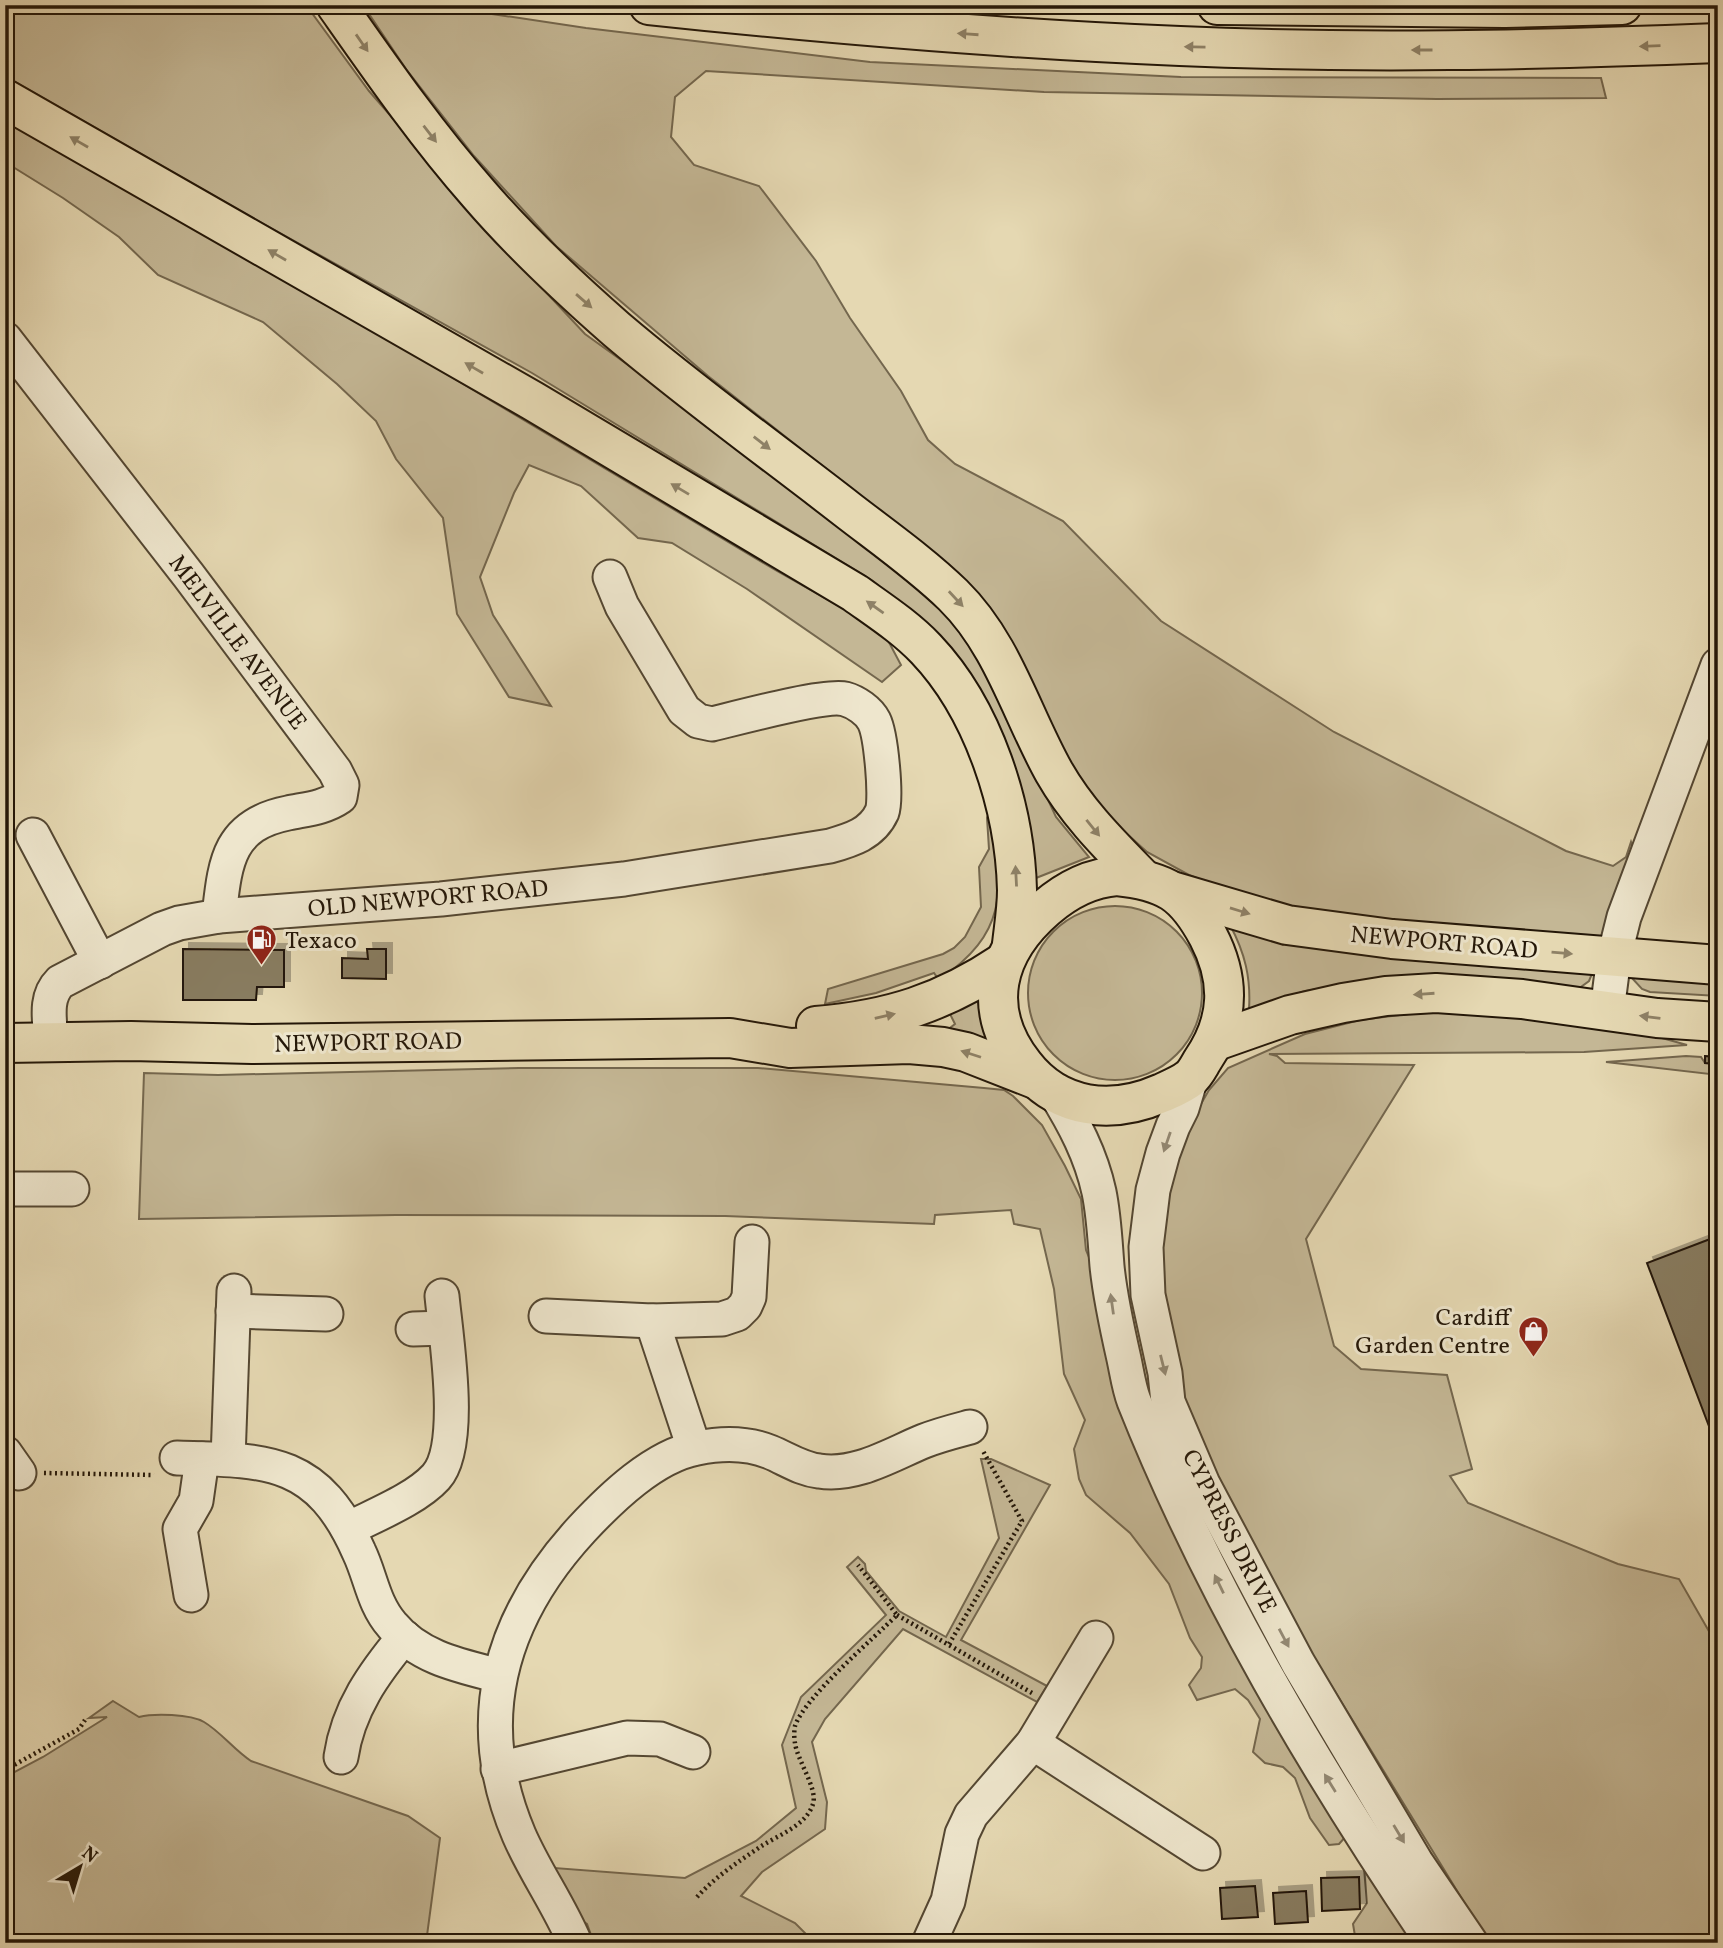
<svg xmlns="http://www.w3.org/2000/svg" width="1723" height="1948" font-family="Vollkorn,serif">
	<defs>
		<filter id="shadow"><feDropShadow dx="6" dy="-6" stdDeviation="0" flood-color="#0004"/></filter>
	</defs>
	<rect width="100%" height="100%" fill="#e5d8b2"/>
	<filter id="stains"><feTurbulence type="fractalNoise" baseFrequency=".00286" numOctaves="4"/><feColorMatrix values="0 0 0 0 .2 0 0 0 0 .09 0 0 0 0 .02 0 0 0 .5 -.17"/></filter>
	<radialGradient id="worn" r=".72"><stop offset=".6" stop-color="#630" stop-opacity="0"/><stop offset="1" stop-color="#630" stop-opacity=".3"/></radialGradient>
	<!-- green -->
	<g fill="#c4b795" stroke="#74674e" stroke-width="2">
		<polygon points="5,5 306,5 369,91 528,273 585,334 745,449 935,600 986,667 1056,817 1089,857 1036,878 1029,825 1005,750 921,623 873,581 532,373 251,217 5,76"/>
		<polygon points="363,5 432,5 586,28 870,62 1181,77 1601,78 1606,98 1437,99 1044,92 706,71 675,97 671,137 694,165 759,186 816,261 850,318 901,391 928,440 955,464 1063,521 1161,621 1334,732 1566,851 1613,866 1626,857 1631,842 1637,860 1614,930 1599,942 1339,922 1244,896 1189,875 1147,852 1105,814 1065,755 963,579 852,489 708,376 556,246 474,156 406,69"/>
		<polygon points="5,121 232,246 777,571 883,631 901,665 882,682 747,589 672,543 638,538 581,486 529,465 514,493 480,577 493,615 551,706 509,697 457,614 443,518 396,459 376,421 337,384 263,322 158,275 119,237 63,198 5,162"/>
		<path d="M 991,807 C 1001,887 1013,929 939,980 L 934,973 L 876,993 L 825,1004 L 828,989 L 943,954 L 954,948 L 965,937 L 981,907 L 979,867 L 989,849 L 987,818 Z"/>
		<circle cx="1115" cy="993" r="87"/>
		<path d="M 1230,925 L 1594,969 L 1589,981 L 1574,992 L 1371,981 L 1305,991 L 1249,1009 C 1251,978 1245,953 1230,925 Z"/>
		<polygon points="1631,977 1718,978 1718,996 1650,992 1642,989"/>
		<polygon points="977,998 988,1045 946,1031 955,1024 949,1012"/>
		<polygon points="1497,1011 1619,1026 1687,1045 1584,1052 1269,1054 1277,1056 1285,1063 1414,1065 1306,1239 1334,1346 1361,1369 1447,1375 1472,1469 1450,1476 1468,1503 1618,1564 1679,1579 1718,1647 1718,1943 1489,1943 1266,1579 1181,1406 1156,1292 1159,1213 1194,1116 1209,1090 1228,1068 1305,1034 1360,1020 1424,1012"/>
		<polygon points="1686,1056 1701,1057 1705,1063 1718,1064 1718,1075 1606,1062"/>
		<polygon points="519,1068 758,1068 984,1088 1004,1090 1013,1096 1042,1125 1065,1166 1081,1199 1086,1250 1098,1279 1104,1323 1347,1835 1339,1844 1329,1845 1310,1818 1295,1778 1283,1767 1265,1763 1253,1752 1260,1719 1248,1700 1235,1689 1197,1700 1189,1685 1201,1668 1202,1657 1190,1638 1169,1584 1130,1533 1086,1495 1079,1479 1074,1449 1085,1420 1064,1374 1054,1289 1040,1229 1014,1224 1011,1210 935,1215 934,1224 725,1216 396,1215 139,1219 144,1073 218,1075"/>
		<polygon points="981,1459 991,1459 1050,1485 961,1640 1047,1686 1037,1702 903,1629 825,1719 812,1742 827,1802 825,1829 762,1872 741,1896 795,1923 815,1943 594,1943 587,1924 563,1909 557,1891 555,1868 685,1878 756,1841 796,1808 782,1745 801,1697 886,1615 847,1567 858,1557 865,1564 866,1571 899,1611 946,1637 999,1538"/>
		<path d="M 113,1701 L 139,1717 C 154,1713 190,1714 204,1722 C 221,1732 234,1750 251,1761 L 408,1816 L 440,1838 L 426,1943 L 5,1943 L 5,1777 L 43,1757 L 107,1717 L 89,1718 Z"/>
		<polygon points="1364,1868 1427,1943 1362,1943 1355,1936 1353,1924 1367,1903"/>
	</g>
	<!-- building -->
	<g fill="#887b60" stroke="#241708" stroke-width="2" filter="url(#shadow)">
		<polygon points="183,949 284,950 284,987 257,987 256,1000 183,1000"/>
		<polygon points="367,949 386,949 386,979 342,978 342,958 368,959"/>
		<polygon points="1705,1056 1718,1057 1718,1064 1705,1063"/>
		<polygon points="1718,1236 1718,1450 1647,1263"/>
		<polygon points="1359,1877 1360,1909 1322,1911 1321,1878"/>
		<polygon points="1255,1886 1258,1917 1222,1919 1220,1888"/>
		<polygon points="1306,1891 1308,1922 1275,1924 1273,1893"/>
	</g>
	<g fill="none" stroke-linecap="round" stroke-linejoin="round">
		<defs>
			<g id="minor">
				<path d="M 5,339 L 189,576 L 335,771 L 342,785 L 340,797 C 324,808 307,809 288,813 C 227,825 225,864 219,916"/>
				<polyline points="33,835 100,962"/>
				<polyline points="1607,1011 1614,957 1624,917 1718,665"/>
				<path d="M 51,1042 C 50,1021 44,998 60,982 L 162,929 L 179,923 L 219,916 L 441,899 L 624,879 L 830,846 C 851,840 872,834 882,812 C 887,798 881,735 874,721 C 869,711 856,702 845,699 C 826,694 737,718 712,724 L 698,721 L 684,710 L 622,606 L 610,577"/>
				<polyline points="1191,1078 1182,1108 1173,1126 1163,1153 1153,1190 1146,1247 1148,1295 1165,1373 1168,1402 1203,1484 1298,1663 1416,1862 1471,1943"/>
				<path d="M 1054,1091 C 1074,1123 1091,1155 1099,1192 C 1104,1216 1105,1241 1107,1266 C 1110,1297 1117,1328 1124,1359 C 1127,1373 1129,1388 1134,1401 C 1210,1592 1318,1773 1433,1943"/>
				<polyline points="5,1189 72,1189"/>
				<polyline points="233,1311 326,1314"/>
				<polyline points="546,1316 652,1321 722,1319 737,1314 745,1306 749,1297 752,1242"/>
				<polyline points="652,1321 694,1448"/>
				<polyline points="413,1329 445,1328"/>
				<polyline points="5,1453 19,1473"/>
				<path d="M 177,1458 C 268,1460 318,1459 359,1552 C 371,1577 373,1603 392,1625 C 419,1658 461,1666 500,1676"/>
				<polyline points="228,1459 234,1291"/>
				<path d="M 348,1529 C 375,1515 416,1499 436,1477 C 464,1446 446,1338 442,1296"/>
				<polyline points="191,1595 180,1529 196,1501 202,1459"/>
				<polyline points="1033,1743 1203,1853"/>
				<path d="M 341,1757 C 348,1709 374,1673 404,1637"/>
				<polyline points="498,1769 627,1738 660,1739 693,1752"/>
				<path d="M 575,1943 C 559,1905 535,1872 519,1835 C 470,1720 500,1618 582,1529 C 611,1498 654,1456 697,1448 C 721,1443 748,1443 770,1452 C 787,1459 801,1469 819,1471 C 856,1477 892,1454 924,1441 C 939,1435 955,1431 970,1427"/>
				<polyline points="929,1943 948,1901 962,1834 971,1815 1033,1743 1096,1638"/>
			</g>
			<g id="major">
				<path d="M 1117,876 C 1166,881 1185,893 1208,936 C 1231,980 1230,1020 1202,1061 C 1199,1066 1195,1074 1190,1078 C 1183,1084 1171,1089 1162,1093 C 1112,1115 1059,1110 1024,1065 C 980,1009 995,952 1046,908 C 1067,890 1089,878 1117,876 Z"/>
				<polyline points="1175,892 1287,925 1392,939 1718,965"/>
				<path d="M 816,1026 C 889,1020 943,1003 1004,962"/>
				<polyline points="1216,1041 1290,1015 1343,1003 1386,996 1436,993 1522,999 1657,1018 1718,1022"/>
				<polyline points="5,1043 131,1041 252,1044 730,1038 790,1048 909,1044 943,1047 966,1052 1035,1079"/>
			</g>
			<g id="highway">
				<path d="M 336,5 C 381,69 426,134 478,193 C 520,242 567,286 616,329 C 691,393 772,451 849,511 C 884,538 921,564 953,595 C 1003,644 1021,713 1054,772 C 1078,814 1110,845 1143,879"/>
				<path d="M 649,5 C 826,24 1003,39 1180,46 C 1359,54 1539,50 1718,43"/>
				<polyline points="1217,5 1505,8 1622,5"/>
				<path d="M 5,99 L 533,401 L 855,593 C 880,611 905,627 926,649 C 984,710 1015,808 1017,890 C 1017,908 1014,926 1012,944"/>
			</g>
		</defs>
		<!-- minor casing -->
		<use href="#minor" stroke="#544732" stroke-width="37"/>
		<!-- major casing -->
		<use href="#major" stroke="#241708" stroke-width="42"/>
		<!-- highway casing -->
		<use href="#highway" stroke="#241708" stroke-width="42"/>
		<!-- path -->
		<g stroke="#241708" stroke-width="4.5" stroke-dasharray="2 3.5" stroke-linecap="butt">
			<polyline points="44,1473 154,1475"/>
			<polyline points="897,1615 1032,1693"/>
			<polyline points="949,1644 1022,1521 983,1451"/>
			<polyline points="5,1770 79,1729 85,1720"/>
			<path d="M 697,1897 C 715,1877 738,1862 760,1847 C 778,1835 806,1826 813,1804 C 818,1789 797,1760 795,1743 C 794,1739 794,1730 795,1726 C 804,1698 873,1639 897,1615 L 858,1565"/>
		</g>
		<!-- minor -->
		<use href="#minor" stroke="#eee6cd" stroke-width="33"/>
		<!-- major -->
		<use href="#major" stroke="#e5d8b2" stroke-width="38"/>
		<!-- highway -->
		<use href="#highway" stroke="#e5d8b2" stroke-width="38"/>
	</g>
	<!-- one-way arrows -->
	<defs><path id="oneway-solid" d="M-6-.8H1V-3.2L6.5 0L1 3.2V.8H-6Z" transform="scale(1.75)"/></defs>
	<g fill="#8e8166">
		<use href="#oneway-solid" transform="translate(968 34) rotate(-176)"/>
		<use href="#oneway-solid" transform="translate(362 43) rotate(55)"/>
		<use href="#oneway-solid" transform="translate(1650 46) rotate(178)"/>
		<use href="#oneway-solid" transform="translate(1195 47) rotate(-179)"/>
		<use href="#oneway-solid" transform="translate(1422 50) rotate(180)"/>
		<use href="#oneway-solid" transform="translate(430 134) rotate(52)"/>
		<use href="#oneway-solid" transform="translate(79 142) rotate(-150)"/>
		<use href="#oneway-solid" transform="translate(277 255) rotate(-150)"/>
		<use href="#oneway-solid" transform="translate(584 301) rotate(41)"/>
		<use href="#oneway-solid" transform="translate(474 368) rotate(-150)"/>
		<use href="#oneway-solid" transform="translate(762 443) rotate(38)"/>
		<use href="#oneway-solid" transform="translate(680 489) rotate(-149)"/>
		<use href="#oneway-solid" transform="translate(956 599) rotate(47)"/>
		<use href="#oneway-solid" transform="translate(875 607) rotate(-145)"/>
		<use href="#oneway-solid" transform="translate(1093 828) rotate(51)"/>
		<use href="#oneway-solid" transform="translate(1016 876) rotate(-93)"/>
		<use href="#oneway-solid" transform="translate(1240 911) rotate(17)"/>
		<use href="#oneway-solid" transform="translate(1562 953) rotate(5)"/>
		<use href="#oneway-solid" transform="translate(1424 994) rotate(176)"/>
		<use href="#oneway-solid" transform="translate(885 1016) rotate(-13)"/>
		<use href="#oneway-solid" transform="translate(1650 1017) rotate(-173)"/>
		<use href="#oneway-solid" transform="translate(971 1054) rotate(-162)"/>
	</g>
	<g fill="#938974">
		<use href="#oneway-solid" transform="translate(1167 1142) rotate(109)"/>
		<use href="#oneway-solid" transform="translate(1112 1304) rotate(-98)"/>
		<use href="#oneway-solid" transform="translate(1163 1365) rotate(76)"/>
		<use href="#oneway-solid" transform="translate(1219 1584) rotate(-116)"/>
		<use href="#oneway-solid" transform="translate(1284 1638) rotate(62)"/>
		<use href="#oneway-solid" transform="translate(1330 1783) rotate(-122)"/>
		<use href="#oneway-solid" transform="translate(1399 1834) rotate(59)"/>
	</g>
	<!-- icons -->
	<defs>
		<symbol id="fuel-pin" viewBox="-11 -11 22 30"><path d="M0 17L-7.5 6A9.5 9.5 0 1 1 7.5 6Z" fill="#8f2418" stroke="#eee6cd"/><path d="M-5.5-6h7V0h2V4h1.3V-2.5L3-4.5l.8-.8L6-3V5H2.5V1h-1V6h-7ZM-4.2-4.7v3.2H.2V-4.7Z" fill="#fff"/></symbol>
		<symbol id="shop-pin" viewBox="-11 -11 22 30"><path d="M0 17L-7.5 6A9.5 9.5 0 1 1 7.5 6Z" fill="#8f2418" stroke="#eee6cd"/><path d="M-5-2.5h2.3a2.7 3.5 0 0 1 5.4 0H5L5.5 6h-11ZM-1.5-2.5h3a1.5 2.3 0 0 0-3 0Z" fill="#fff"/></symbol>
	</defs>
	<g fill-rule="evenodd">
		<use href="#fuel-pin" x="244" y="922" width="35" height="47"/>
		<use href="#shop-pin" x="1516" y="1314" width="35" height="47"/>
	</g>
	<g text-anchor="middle" stroke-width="6" stroke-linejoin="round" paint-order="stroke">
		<!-- street labels -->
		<g font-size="24" fill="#241708" stroke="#eee6cd">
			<text transform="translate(238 642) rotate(53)" y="8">MELVILLE AVENUE</text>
			<text transform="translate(428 898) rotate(-5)" y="8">OLD NEWPORT ROAD</text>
			<text transform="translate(1444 942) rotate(5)" y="8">NEWPORT ROAD</text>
			<text transform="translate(368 1042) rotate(-1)" y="8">NEWPORT ROAD</text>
			<text transform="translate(1230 1531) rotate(63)" y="8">CYPRESS DRIVE</text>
		</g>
		<!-- poi labels -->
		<g font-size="24" fill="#241708" stroke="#eee6cd" text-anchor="start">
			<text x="285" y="948">Texaco</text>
			<text x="1510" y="1325" text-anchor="end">Cardiff<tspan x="1510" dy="28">Garden Centre</tspan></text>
		</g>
	</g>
	<!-- margin -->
	<rect width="1723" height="1948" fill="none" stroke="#e5d8b2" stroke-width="28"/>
	<rect x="7" y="7" width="1709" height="1934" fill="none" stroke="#241708" stroke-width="3.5"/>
	<rect x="14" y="14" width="1695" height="1920" fill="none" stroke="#241708" stroke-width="2"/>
	<!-- north arrow -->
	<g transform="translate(80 1867) rotate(38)" stroke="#eee6cd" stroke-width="5" paint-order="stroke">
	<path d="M0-5L12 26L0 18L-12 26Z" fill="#241708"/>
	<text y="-10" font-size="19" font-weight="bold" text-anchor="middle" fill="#241708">N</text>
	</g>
	<rect width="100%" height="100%" filter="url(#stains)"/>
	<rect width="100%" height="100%" fill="url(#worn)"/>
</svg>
